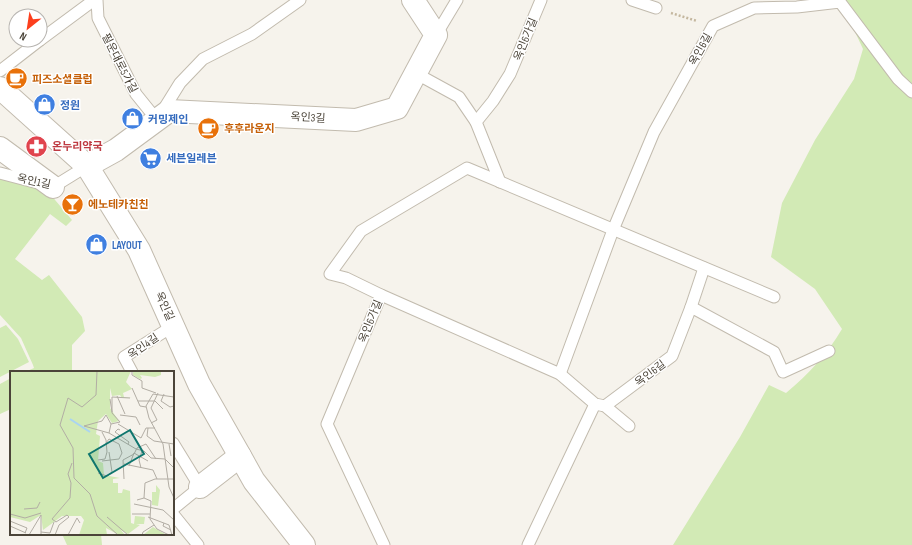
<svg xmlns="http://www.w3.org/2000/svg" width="912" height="545" font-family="'Sofia Sans Condensed','Noto Sans KR',sans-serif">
	<rect width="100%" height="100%" fill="#f6f3ec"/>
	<!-- green -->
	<g fill="#d2eab5">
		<path d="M 836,0 L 912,0 L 912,545 L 673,545 L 740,437 L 769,385 L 786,393 C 809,374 827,354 842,329 L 815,289 L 771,257 L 782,203 L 815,140 L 854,79 L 863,49 L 849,19 Z"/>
		<polygon points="0,177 36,186 50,194 72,220 66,226 50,214 15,259 42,280 49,275 82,317 85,331 72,345 72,372 25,372 34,368 33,365 21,338 0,315"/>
		<polygon points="6,325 18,339 29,362 0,377 0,328"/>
		<polygon points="11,378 11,409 0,414 0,384"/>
		<polygon points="62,534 101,534 102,545 67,545"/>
	</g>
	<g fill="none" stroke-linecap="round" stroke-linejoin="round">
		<defs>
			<g id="lane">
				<polyline points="97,0 98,18 136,94 157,120 180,83 203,59 252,34 300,0"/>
				<polyline points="632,0 656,8"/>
				<polyline points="436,35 457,0"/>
				<polyline points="40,40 94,0"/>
				<polyline points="0,71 40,40"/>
				<polyline points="417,74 459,97 476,122"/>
				<polyline points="0,173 53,187 87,166"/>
				<polyline points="500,182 476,122 493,101 510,74 541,0"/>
				<polyline points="381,295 560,374 595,404 605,406 629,426"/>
				<polyline points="691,307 704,268"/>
				<polyline points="132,372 124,357 173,326"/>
				<polyline points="560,374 613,230 654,132 713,26 754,8 797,7 840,2 898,79 912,92"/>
				<polyline points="605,406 672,356 691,307 774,352 783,372 829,351"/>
				<polyline points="173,443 200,487 173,509"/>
				<polyline points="173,514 198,545"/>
				<polyline points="384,545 327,424 381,295 346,278 330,274 361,231 467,168 774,297"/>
				<polyline points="528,545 595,404"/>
			</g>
			<g id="street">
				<polyline points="0,88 87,166 139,250 199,384 240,456 254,481 304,545"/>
				<polyline points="0,148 53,187"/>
				<polyline points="87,166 116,150 169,111 356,120 397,108 436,35 413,0"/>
				<polyline points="200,487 240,456"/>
			</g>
		</defs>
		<!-- lane casing -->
		<use href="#lane" stroke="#c2bbae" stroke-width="13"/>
		<!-- street casing -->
		<use href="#street" stroke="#c2bbae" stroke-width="24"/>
		<!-- path -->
		<polyline stroke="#c4b79f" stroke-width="2.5" stroke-dasharray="2 2" stroke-linecap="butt" points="671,13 697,21"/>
		<!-- lane -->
		<use href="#lane" stroke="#fff" stroke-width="11"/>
		<!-- street -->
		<use href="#street" stroke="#fff" stroke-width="22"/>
	</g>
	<!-- icons -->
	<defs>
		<symbol id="cafe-disc" viewBox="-11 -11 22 22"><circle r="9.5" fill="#e8710a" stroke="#fff"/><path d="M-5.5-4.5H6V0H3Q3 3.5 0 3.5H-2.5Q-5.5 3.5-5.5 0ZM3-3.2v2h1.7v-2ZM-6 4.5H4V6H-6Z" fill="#fff"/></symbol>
		<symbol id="shop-disc" viewBox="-11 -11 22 22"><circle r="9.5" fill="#3f7fe0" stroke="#fff"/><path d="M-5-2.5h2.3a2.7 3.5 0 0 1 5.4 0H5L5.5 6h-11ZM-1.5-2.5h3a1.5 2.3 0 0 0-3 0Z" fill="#fff"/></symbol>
		<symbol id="pharmacy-disc" viewBox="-11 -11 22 22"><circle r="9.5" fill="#e0444e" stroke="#fff"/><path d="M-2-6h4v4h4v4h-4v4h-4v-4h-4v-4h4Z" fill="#fff"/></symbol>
		<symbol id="supermarket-disc" viewBox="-11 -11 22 22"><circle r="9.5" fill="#3f7fe0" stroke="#fff"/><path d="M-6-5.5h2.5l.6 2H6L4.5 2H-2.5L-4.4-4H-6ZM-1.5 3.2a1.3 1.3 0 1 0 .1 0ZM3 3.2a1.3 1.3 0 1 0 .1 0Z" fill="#fff"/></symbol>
		<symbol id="bar-disc" viewBox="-11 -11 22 22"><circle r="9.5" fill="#e8710a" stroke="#fff"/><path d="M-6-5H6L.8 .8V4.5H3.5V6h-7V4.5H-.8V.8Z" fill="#fff"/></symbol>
	</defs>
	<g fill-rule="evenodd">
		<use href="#cafe-disc" x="4" y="66" width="25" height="25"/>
		<use href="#shop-disc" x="32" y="92" width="25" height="25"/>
		<use href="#shop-disc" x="120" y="106" width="25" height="25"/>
		<use href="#cafe-disc" x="196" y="116" width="25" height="25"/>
		<use href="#pharmacy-disc" x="24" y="134" width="25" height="25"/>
		<use href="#supermarket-disc" x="138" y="146" width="25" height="25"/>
		<use href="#bar-disc" x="60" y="192" width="25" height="25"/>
		<use href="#shop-disc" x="84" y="232" width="25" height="25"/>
	</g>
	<g text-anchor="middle" stroke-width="3" stroke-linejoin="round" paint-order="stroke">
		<!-- street labels -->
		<g font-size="11" fill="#4b4439" stroke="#fff">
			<text transform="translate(525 39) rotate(-68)" y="4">옥인6가길</text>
			<text transform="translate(700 49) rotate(-61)" y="4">옥인6길</text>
			<text transform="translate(120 63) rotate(63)" y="4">필운대로5가길</text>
			<text transform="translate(308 117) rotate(3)" y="4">옥인3길</text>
			<text transform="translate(34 181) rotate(12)" y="4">옥인1길</text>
			<text transform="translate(165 306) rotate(66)" y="4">옥인길</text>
			<text transform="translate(370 321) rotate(-68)" y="4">옥인6가길</text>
			<text transform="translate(143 346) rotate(-35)" y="4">옥인4길</text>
			<text transform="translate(650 373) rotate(-37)" y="4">옥인6길</text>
		</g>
		<!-- food labels -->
		<g font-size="11" font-weight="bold" fill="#c56008" stroke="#fff" text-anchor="start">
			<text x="32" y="83">피즈소셜클럽</text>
			<text x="224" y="132">후후라운지</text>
			<text x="88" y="208">에노테카친친</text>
		</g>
		<!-- shop labels -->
		<g font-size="11" font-weight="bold" fill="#366cbe" stroke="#fff" text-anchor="start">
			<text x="60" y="109">정원</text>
			<text x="148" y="123">커밍제인</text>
			<text x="166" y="162">세븐일레븐</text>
			<text x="112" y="249">LAYOUT</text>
		</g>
		<!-- health labels -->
		<g font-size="11" font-weight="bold" fill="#be3a42" stroke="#fff" text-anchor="start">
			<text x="52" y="150">온누리약국</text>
		</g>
	</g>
	<!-- overview -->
	<g transform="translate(10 371)">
		<rect width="164" height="164" fill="#f6f3ec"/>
		<path d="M 0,0 L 121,0 L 116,11 L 122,18 L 113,22 L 114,26 L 122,26 L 112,27 L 110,24 L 102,25 L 100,17 L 100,37 L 109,50 L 102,52 L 96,43 L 88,50 L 86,63 L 90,65 L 88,90 L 93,92 L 94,104 L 110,107 L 103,108 L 103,112 L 108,112 L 108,122 L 112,122 L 113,118 L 120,120 L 121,152 L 124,153 L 125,145 L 135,146 L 134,153 L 126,153 L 130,154 L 118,163 L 111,159 L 115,164 L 109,164 L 96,157 L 97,164 L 69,164 L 74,149 L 71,145 L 52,145 L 33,159 L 31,144 L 20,151 L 0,146 ZM 123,0 L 151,0 L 151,4 L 145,6 L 130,4 L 132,7 L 130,8 L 123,4 ZM 146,114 L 150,119 L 148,135 L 142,134 L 142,121 L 146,121 ZM 143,156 L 155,163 L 154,164 L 133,164 Z" fill="#d2eab5"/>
		<path fill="none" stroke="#a9d4f2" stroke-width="2" d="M 60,48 L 80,61"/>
		<path fill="none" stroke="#b2ada4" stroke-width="1" d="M 87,0 L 86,24 L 72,36 L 58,27 L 50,54 L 63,77 L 64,107 L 80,123 L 87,145 L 108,164M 122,0 L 122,4 L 132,10 L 132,17 L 146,22M 122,17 L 130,35 L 136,36M 154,23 L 151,30 L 160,36 L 164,35M 107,25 L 115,43M 164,26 L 143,23 L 136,35 L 139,47 L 153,73 L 159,116 L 164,127M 100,28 L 102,41M 128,30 L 145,30 L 153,38M 110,44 L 126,46 L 130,54M 141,52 L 147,49 L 141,37 L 148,22M 101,53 L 96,44 L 92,50 L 74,55 L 99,62 L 126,78 L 134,80 L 141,87 L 155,88M 108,53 L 131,67 L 136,57 L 145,57M 138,57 L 137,65 L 144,70 L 164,73M 110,59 L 108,58 L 105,61 L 119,71 L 118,73M 92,61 L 96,69 L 97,81M 99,62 L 101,53 L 110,51 L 102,42 L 102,26 L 120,27M 159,73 L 161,85M 155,88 L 164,97M 88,89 L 95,88 L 97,81M 92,90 L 109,88 L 112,82 L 109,73 L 99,68 L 96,72M 114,93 L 143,99 L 147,108M 119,95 L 124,82 L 138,90M 131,97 L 129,89 L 132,80M 88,102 L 97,105 L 102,101 L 99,81M 114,108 L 113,89 L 124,83 L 127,77 L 136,73 L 146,88M 134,127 L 135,112 L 145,108 L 164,108M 127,129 L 134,127 L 141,130 L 140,148 L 147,158 L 159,164M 124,133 L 153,139 L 164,149M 14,138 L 27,137 L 30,131M 0,143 L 15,147 L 31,142M 122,143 L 140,143M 59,146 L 57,144 L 46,151 L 42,148 L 60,127 L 61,112 L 58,103 L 62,92M 97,146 L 118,164M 138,146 L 159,154 L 162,164M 0,150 L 17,157 L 15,162M 154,152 L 153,155 L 161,159M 0,155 L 16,162M 31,161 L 40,162 L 44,151M 19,164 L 31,144 L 31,164M 45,164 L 49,154 L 59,146M 58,164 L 67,147 L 70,152M 132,164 L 133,161 L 144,154"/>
		<path fill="#0f766e" fill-opacity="0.15" stroke="#0f766e" stroke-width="2" d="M 120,59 L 134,83 L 93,107 L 79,83 Z"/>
		<rect width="164" height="164" fill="none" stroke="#4b4439" stroke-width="2"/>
	</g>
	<!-- north arrow -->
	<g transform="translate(28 28) rotate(210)"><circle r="19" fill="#ffffff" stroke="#b7b4b0"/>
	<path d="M0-3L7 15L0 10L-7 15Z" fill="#fc3f1d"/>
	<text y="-6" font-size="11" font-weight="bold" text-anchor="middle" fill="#4b4439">N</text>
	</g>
</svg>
